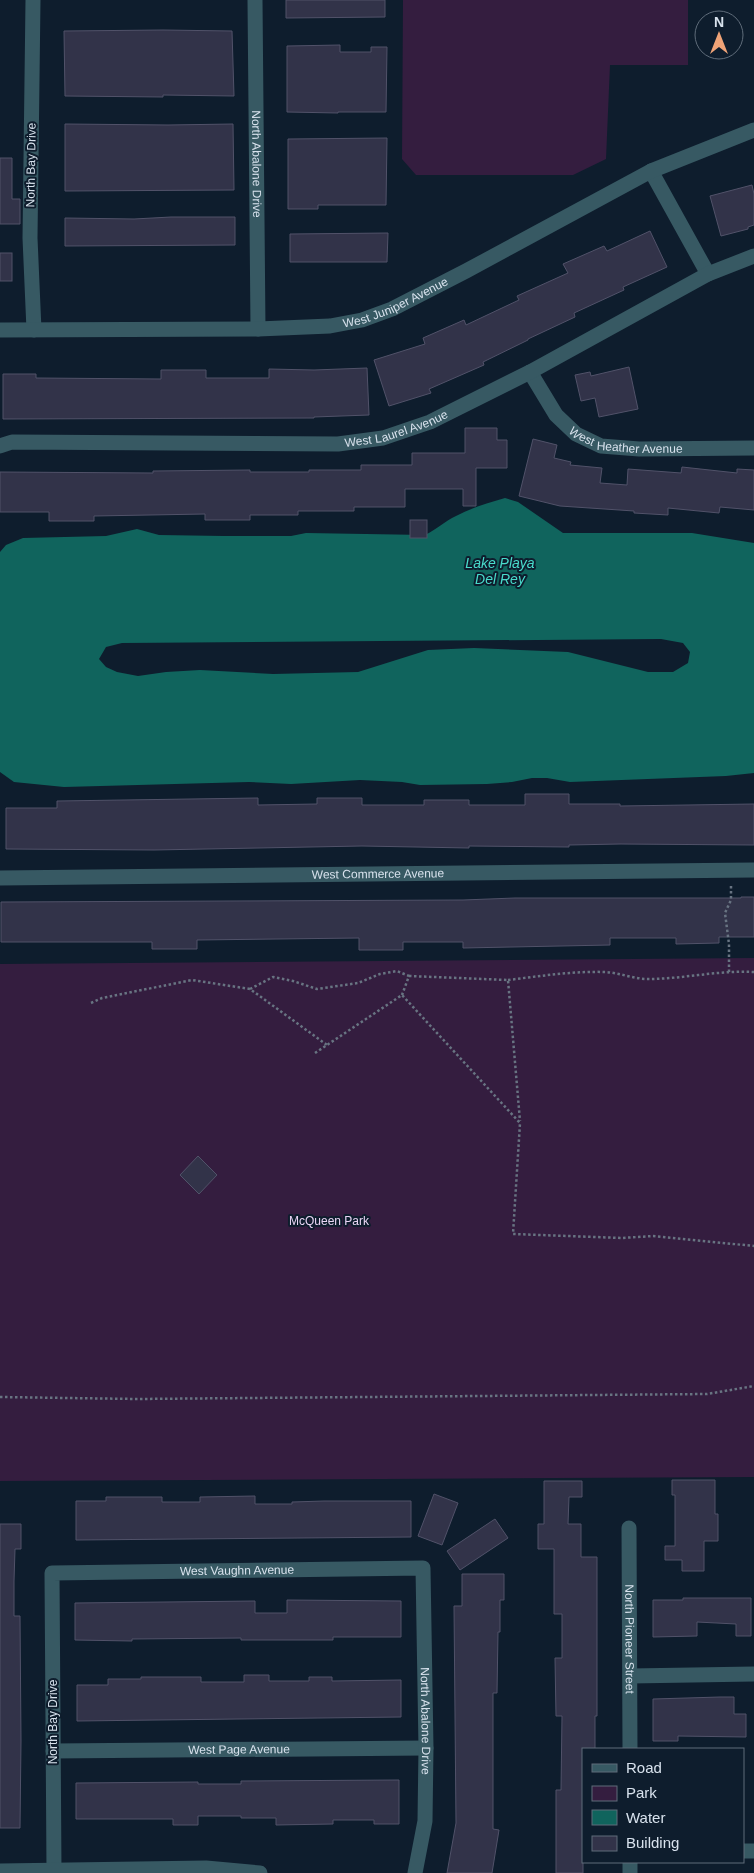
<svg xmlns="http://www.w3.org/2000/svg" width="754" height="1873" font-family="Helvetica,sans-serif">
	<rect width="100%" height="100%" fill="#0e1d2d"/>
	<!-- green -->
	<g fill="#341d3f">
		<polygon points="403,0 688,0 688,65 610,65 606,159 573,175 416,175 402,159"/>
		<polygon points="754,958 754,1477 0,1481 0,964"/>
	</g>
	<!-- water -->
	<path fill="#10645d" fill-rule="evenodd" d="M 505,498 L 518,502 L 563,533 L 692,533 L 754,543 L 754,773 L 726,776 L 570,782 L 547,778 L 532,778 L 512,782 L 487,784 L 420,785 L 402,782 L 360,780 L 291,784 L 249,782 L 64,787 L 14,782 L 0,772 L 0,552 L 6,545 L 23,538 L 106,536 L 137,529 L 159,535 L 224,536 L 291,536 L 306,533 L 425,535 C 437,529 445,521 456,516 C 471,508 488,503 505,498 ZM 661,639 L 683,643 L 690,652 L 688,663 L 673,672 L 648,672 L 568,652 L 474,648 L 428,650 L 358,672 L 273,674 L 200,670 L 166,672 L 138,676 L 117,672 L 106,667 L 99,659 L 106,647 L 122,643 Z"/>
	<!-- building -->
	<g fill="#323349" stroke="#515269">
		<polygon points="286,0 385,0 385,17 286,18"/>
		<polygon points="163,30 232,31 234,96 163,95 163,97 65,96 64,31"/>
		<polygon points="340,45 340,52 371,52 371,47 387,47 386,112 338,112 338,113 287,112 287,46"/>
		<polygon points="65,124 168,125 233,124 234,190 65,191"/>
		<polygon points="387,138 386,205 318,205 318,209 288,209 288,139"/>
		<polygon points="0,158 12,158 12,199 20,199 20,224 0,224"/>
		<polygon points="752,185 754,194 754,225 748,227 748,229 721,236 710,196"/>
		<polygon points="171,217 235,217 235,245 65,246 65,218 134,219"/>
		<polygon points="650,231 667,267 623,287 624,290 574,313 575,317 528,339 528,340 483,362 484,365 429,389 431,393 389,406 374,360 425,344 423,338 464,320 466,325 519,300 517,296 568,273 563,264 604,246 607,251"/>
		<polygon points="388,233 387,262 290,262 290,234"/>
		<rect x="0" y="253" width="12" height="28"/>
		<polygon points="629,367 638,409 599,417 595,398 581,401 575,375 590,372 591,376"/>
		<polygon points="367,368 369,415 314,417 314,418 3,419 3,374 36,374 36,378 161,379 161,370 206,370 206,378 269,378 269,369 314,370"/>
		<polygon points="465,428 497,428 497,440 507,440 507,468 476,468 476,506 463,506 463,489 405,489 405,507 354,507 354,511 298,511 298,515 250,515 250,520 205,520 205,514 94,516 94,521 49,521 49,512 0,512 0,472 153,473 153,471 250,470 250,472 309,472 309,470 361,470 361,465 412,465 412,453 465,453"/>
		<polygon points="533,439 557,445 554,458 571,462 570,465 602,468 600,483 627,485 628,469 681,473 682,467 737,473 737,469 754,470 754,510 720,507 719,513 668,508 668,515 634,513 634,511 560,506 519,496"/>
		<rect x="410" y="520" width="17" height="18"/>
		<polygon points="525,794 569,794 569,804 620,804 620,806 754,804 754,845 620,844 569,845 569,847 469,846 469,848 362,846 154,850 6,849 6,808 57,808 57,801 258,798 258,805 317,804 317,798 362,798 362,805 424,805 424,800 469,800 469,805 525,805"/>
		<polygon points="741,897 754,897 754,937 719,937 719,943 676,944 676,938 610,938 610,945 463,948 463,942 403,942 403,950 359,950 359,938 197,940 197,949 152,949 152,942 1,942 1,902 463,900 515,898 741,898"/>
		<polygon points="198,1156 217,1175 199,1194 180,1175"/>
		<polygon points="672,1480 715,1480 715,1514 718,1514 718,1541 704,1541 704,1571 682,1571 682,1560 665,1560 665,1546 675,1546 675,1495 672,1495"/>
		<polygon points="544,1481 582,1481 582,1497 569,1497 568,1524 581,1524 581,1557 597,1557 597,1716 595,1716 595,1749 583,1749 583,1873 556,1873 556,1790 561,1790 562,1716 556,1716 555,1658 562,1658 562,1614 554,1614 554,1549 538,1549 538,1524 544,1524"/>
		<polygon points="434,1494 458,1503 442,1545 418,1536"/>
		<polygon points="255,1496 255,1504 292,1504 292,1502 324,1501 411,1501 411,1537 76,1540 76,1501 106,1501 106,1497 162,1497 162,1502 200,1502 200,1497"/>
		<polygon points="495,1519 508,1538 460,1570 447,1551"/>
		<polygon points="0,1524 21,1524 21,1549 15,1549 14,1581 14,1616 20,1616 21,1741 20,1828 0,1828"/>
		<polygon points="462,1574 504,1574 504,1600 500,1600 500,1632 498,1632 497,1693 493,1693 493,1829 499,1830 492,1873 447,1873 456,1823 454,1606 462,1606"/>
		<polygon points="683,1598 751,1598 751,1636 736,1636 736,1624 697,1622 697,1636 653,1637 653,1600 683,1600"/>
		<polygon points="287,1600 401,1601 401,1637 333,1637 333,1640 241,1640 241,1638 132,1639 132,1641 75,1640 75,1603 255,1601 255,1613 287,1613"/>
		<polygon points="244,1675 269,1675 269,1681 309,1681 309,1677 332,1677 332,1681 401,1680 401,1717 77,1721 77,1685 108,1685 108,1679 141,1679 141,1677 201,1677 201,1682 244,1682"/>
		<polygon points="720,1697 734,1697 734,1714 746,1714 746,1737 678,1736 678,1741 653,1741 653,1699"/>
		<polygon points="399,1780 399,1824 374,1824 374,1820 333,1820 333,1824 276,1825 276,1818 241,1818 241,1816 198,1816 198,1825 173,1825 173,1819 76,1819 76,1783 198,1782 198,1784 241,1784 241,1781"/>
	</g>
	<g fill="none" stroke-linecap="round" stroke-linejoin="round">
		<!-- path -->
		<g stroke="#687482" stroke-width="2.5" stroke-dasharray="2.5 2.5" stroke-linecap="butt">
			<polyline points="729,972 729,944 725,913 731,900 731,884"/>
			<polyline points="409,976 508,980 520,1121"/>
			<path d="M 508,980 C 541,976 573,971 606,972 C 620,973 634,979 648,979 C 683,979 719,970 754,972"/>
			<polyline points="250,989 273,977 293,981 317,989 358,983 380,974 397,971 409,976 402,995"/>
			<polyline points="91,1003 102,998 192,980 250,989 327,1045"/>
			<polyline points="315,1053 402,995 520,1123 513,1234 622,1238 653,1236 754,1246"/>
			<polyline points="0,1397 136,1399 707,1394 754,1386"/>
		</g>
		<!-- minor -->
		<g stroke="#375963" stroke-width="15">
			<polyline points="33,0 30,238 34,330"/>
			<path id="s1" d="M 255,0 L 258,329"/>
			<polyline points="651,171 708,274"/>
			<path id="s2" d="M 0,330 L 258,329 L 330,326 L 362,320 L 392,309 L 466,271 L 651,171 L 754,130"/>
			<path id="s3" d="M 530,372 L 556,415 L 576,434 L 601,446 L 639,449 L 754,448"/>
			<path id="s4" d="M 0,446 L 12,442 L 338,444 L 383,438 L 430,422 L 530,372 L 708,274 L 754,256"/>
			<path id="s5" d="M 0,878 L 754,870"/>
			<path id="s6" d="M 629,1528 L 630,1749"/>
			<polyline points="630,1676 754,1674"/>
			<path id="s7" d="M 53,1751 L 426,1748"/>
			<polyline points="743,1851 754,1851"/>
			<path id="s8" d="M 54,1870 L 52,1573 L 423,1568 L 426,1748 L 425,1821 L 415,1873"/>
			<polyline points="0,1871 206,1868 260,1873"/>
			<polyline points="630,1873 630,1862"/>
		</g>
	</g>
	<g text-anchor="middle" stroke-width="4" stroke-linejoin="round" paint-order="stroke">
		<!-- street labels -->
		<g font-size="12" fill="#d8e2ed" stroke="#0e1d2d">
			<text dy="4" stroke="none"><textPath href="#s1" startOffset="164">North Abalone Drive</textPath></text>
			<text transform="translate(31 165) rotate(-89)" y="4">North Bay Drive</text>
			<text dy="4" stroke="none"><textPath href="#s2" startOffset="400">West Juniper Avenue</textPath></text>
			<text dy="4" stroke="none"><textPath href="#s4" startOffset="399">West Laurel Avenue</textPath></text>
			<text dy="4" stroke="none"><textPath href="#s3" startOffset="129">West Heather Avenue</textPath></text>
			<text dy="4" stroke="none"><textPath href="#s5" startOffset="378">West Commerce Avenue</textPath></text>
			<text dy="4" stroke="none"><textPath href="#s8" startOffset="482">West Vaughn Avenue</textPath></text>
			<text dy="4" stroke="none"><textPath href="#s6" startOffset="111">North Pioneer Street</textPath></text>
			<text dy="4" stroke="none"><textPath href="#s8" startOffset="821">North Abalone Drive</textPath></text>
			<text transform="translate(53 1722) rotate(-90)" y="4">North Bay Drive</text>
			<text dy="4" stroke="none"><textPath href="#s7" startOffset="186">West Page Avenue</textPath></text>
		</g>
		<!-- park labels -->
		<g font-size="12" fill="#ead5f5" stroke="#0e1d2d">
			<text x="329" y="1225">McQueen Park</text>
		</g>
		<!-- water labels -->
		<g font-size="14" font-style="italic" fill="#49dccc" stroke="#0e1d2d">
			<text x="500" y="568">Lake Playa<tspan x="500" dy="16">Del Rey</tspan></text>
		</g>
	</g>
	<!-- legend -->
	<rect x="582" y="1748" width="162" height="115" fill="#0e1d2d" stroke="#5f6c7a"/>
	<rect x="592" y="1764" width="25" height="8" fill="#375963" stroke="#5f6c7a"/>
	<text x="626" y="1773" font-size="15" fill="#d8e2ed">Road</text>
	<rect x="592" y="1786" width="25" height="15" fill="#341d3f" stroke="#5f6c7a"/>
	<text x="626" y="1798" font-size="15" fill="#d8e2ed">Park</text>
	<rect x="592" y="1810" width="25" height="15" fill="#10645d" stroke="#5f6c7a"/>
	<text x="626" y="1823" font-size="15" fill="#d8e2ed">Water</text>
	<rect x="592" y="1836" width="25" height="15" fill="#323349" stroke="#5f6c7a"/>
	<text x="626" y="1848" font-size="15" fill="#d8e2ed">Building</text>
	<!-- north arrow -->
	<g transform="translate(719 35)"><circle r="24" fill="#0e1d2d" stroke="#5f6c7a"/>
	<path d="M0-4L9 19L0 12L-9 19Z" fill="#efa377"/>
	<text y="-8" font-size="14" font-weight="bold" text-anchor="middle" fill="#d8e2ed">N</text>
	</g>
</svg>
